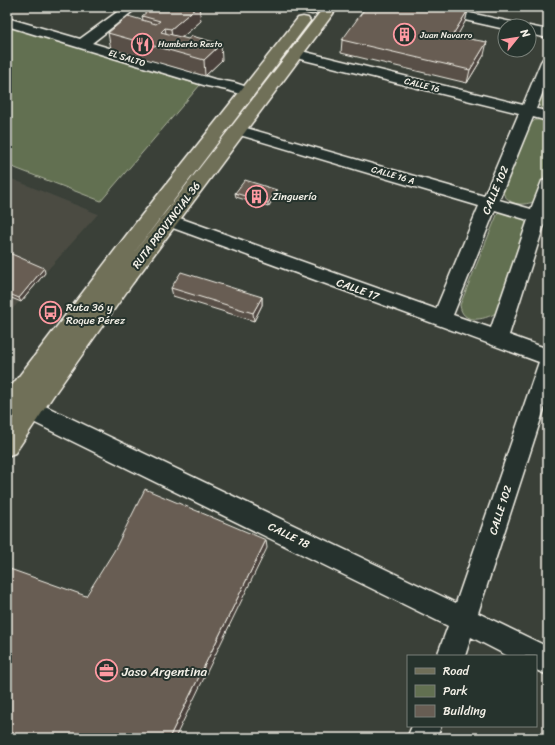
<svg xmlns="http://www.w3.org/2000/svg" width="555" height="745" font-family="Sriracha,sans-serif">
	<rect width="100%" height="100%" fill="#3a4038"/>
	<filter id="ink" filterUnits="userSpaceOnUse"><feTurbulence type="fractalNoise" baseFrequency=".025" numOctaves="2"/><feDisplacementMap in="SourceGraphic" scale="8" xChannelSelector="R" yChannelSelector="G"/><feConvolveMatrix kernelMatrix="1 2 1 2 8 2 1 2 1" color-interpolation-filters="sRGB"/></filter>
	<g filter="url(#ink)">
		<!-- built -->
		<polygon fill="#4b4c43" points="7,177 98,214 7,315"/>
		<!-- green -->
		<g fill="#627051" stroke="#abb09c">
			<polygon points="7,26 200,85 101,201 7,165"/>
			<polygon points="548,75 548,112 540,107 538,103"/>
			<path d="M 548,119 L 548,166 L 536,201 C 523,206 510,206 503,193 L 530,124 L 535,120 Z"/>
			<path d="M 507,210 C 517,214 526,215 527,228 L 496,313 C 484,320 462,325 460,305 L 497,215 L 500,211 Z"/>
		</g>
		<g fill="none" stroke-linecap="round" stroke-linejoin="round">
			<defs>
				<g id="minor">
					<polygon points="124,7 138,7 92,43 214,79 235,83 253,89 255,92 253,95 248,96 227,90 207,86 7,26 7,18 80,39"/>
					<polygon points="295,7 316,7 318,10 317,13 312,14 296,10"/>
					<polygon points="419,7 442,7 516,23 518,26 505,26 505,29 420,10"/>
					<polygon points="529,26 548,30 548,38 529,34"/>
					<path d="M 297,50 L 523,105 L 541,62 L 543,59 L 548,58 L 548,79 L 536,109 L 548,111 L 548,121 L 533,117 L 499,200 L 531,209 L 542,181 L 548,180 L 548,226 L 544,225 L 509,335 L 548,349 L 548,397 L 478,613 L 548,647 L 548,675 L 536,670 L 536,656 L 508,656 L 471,637 L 465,656 L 437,656 L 448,626 L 23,417 L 20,410 L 23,403 L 31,401 L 39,403 L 456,603 L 539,362 L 162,224 L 159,220 L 162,216 L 168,214 L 174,216 L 436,309 L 479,206 L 233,133 L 230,130 L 233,127 L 238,125 L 243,127 L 484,196 L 519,113 L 292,57 L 290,54 L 292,51 ZM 495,210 L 528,220 L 491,328 L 453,315 Z"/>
					<polygon points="412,726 441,726 437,738 407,738"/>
				</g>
				<polygon id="primary" points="324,7 338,7 132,284 53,396 15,453 7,456 7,427 14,416 7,419 7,392 138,220 298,18 303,17 308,18 310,21 133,254"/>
			</defs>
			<!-- minor casing -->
			<use href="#minor" stroke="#f4f1e8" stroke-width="3"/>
			<!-- primary casing -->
			<use href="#primary" stroke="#f4f1e8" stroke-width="3"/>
			<!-- minor -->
			<use href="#minor" fill="#26332d" fill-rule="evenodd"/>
			<!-- primary -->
			<use href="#primary" fill="#706f59" fill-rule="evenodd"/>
		</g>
		<!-- wall -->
		<g fill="#595047" stroke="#f4f1e8">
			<polygon points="468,10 465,22 456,37 484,55 467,83 341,53 342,40"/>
			<polygon points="142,16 201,21 181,38 222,60 205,76 111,49 108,33 143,20"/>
			<polygon points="235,193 277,194 268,207 236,197"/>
			<polygon points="7,252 45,273 21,302 7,296"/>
			<polygon points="171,288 262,297 262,305 254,321 173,296"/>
		</g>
		<!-- shaded-wall -->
		<g fill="#48413a" stroke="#f4f1e8">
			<polygon points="197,7 199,7 201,21 173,45 171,29"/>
			<polygon points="468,10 465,22 450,49 452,36"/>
			<polygon points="165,28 168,44 161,32"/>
			<polygon points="487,42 484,55 467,83 470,70"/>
			<polygon points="221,44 222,60 205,76 204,60"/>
			<polygon points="277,190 277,194 268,207 268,203"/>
			<polygon points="44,268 45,273 21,302 19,298"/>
			<polygon points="262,297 262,305 254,321 253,313"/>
			<polygon points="266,540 267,548 175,738 169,738"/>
		</g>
		<!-- building -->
		<g fill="#675d53" stroke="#f4f1e8">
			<polygon points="153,7 197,7 171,29 165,28 161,32 188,39 192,36 221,44 204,60 108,33 128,16 156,24 160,21 142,16"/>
			<polygon points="366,7 455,7 468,10 452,36 487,42 470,70 342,40"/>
			<polygon points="245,180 277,190 268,203 235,193"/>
			<polygon points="7,252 44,268 19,298 7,293"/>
			<polygon points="181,272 262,297 253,313 171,288"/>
			<polygon points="145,489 266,540 169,738 7,738 7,568 86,596 114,551"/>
		</g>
	</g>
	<!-- icons -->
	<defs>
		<symbol id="building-ring" viewBox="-11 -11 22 22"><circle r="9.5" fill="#26332d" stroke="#ff9aa2" stroke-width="1.5"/><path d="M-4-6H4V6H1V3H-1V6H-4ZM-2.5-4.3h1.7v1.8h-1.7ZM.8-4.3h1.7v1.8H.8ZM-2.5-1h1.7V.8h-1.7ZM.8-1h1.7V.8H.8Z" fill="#ff9aa2"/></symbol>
		<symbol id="restaurant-ring" viewBox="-11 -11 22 22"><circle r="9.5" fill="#26332d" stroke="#ff9aa2" stroke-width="1.5"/><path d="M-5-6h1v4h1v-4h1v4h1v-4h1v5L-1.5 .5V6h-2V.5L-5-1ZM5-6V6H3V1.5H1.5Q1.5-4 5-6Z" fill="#ff9aa2"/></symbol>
		<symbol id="bus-ring" viewBox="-11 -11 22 22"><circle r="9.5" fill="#26332d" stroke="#ff9aa2" stroke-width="1.5"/><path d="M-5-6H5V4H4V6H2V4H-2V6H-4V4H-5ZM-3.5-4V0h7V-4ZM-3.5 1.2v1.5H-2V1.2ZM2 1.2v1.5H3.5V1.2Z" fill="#ff9aa2"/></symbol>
		<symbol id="office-ring" viewBox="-11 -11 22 22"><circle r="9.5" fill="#26332d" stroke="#ff9aa2" stroke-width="1.5"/><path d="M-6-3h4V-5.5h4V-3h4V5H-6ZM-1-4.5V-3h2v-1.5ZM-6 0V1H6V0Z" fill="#ff9aa2"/></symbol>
	</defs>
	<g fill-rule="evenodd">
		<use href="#building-ring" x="392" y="22" width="25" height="25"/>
		<use href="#restaurant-ring" x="130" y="32" width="25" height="25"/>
		<use href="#building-ring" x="244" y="184" width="25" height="25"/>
		<use href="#bus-ring" x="38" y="300" width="25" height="25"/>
		<use href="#office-ring" x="94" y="658" width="25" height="25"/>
	</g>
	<g text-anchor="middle" stroke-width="4" stroke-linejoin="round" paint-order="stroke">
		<!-- far-poi labels -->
		<g font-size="9" fill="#f4f1e8" stroke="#26332d" text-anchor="start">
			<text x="420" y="38">Juan Navarro</text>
			<text x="158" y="47">Humberto Resto</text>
		</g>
		<!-- far-street labels -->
		<g font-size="9" fill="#f4f1e8" stroke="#26332d">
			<text transform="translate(127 58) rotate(17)" y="3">EL SALTO</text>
			<text transform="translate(422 85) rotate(14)" y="3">CALLE 16</text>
			<text transform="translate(393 175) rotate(16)" y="3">CALLE 16 A</text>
		</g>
		<!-- street labels -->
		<g font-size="11" fill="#f4f1e8" stroke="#26332d">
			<text transform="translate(495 190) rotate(-67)" y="4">CALLE 102</text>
			<text transform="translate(166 225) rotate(-53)" y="4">RUTA PROVINCIAL 36</text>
			<text transform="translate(358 289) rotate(20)" y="4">CALLE 17</text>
			<text transform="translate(500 510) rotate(-72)" y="4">CALLE 102</text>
			<text transform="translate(289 535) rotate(26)" y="4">CALLE 18</text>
		</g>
		<!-- poi labels -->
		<g font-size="11" fill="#f4f1e8" stroke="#26332d" text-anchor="start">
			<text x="272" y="200">Zinguería</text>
			<text x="66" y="311">Ruta 36 y<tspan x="66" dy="13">Roque Pérez</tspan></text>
		</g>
		<!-- near-poi labels -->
		<g font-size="13" fill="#f4f1e8" stroke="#26332d" text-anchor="start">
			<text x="122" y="676">Jaso Argentina</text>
		</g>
	</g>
	<!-- margin -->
	<rect width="555" height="745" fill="none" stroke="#26332d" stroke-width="24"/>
	<rect x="12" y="12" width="531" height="721" fill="none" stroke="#f4f1e8" stroke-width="1.5" filter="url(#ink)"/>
	<!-- legend -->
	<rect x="407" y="655" width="130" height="72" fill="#26332d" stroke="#787f78"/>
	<rect x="415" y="668" width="20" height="6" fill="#706f59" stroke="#787f78"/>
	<text x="443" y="675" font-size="12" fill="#f4f1e8">Road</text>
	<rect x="415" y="685" width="20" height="12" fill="#627051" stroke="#787f78"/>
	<text x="443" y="695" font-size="12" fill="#f4f1e8">Park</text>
	<rect x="415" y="705" width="20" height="12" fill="#675d53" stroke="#787f78"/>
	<text x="443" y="715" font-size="12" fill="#f4f1e8">Building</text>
	<!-- north arrow -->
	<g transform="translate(517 38) rotate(60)"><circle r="19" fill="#26332d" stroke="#787f78"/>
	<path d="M0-3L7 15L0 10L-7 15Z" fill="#ff9aa2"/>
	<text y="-6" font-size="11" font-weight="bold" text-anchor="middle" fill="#f4f1e8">N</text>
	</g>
</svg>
